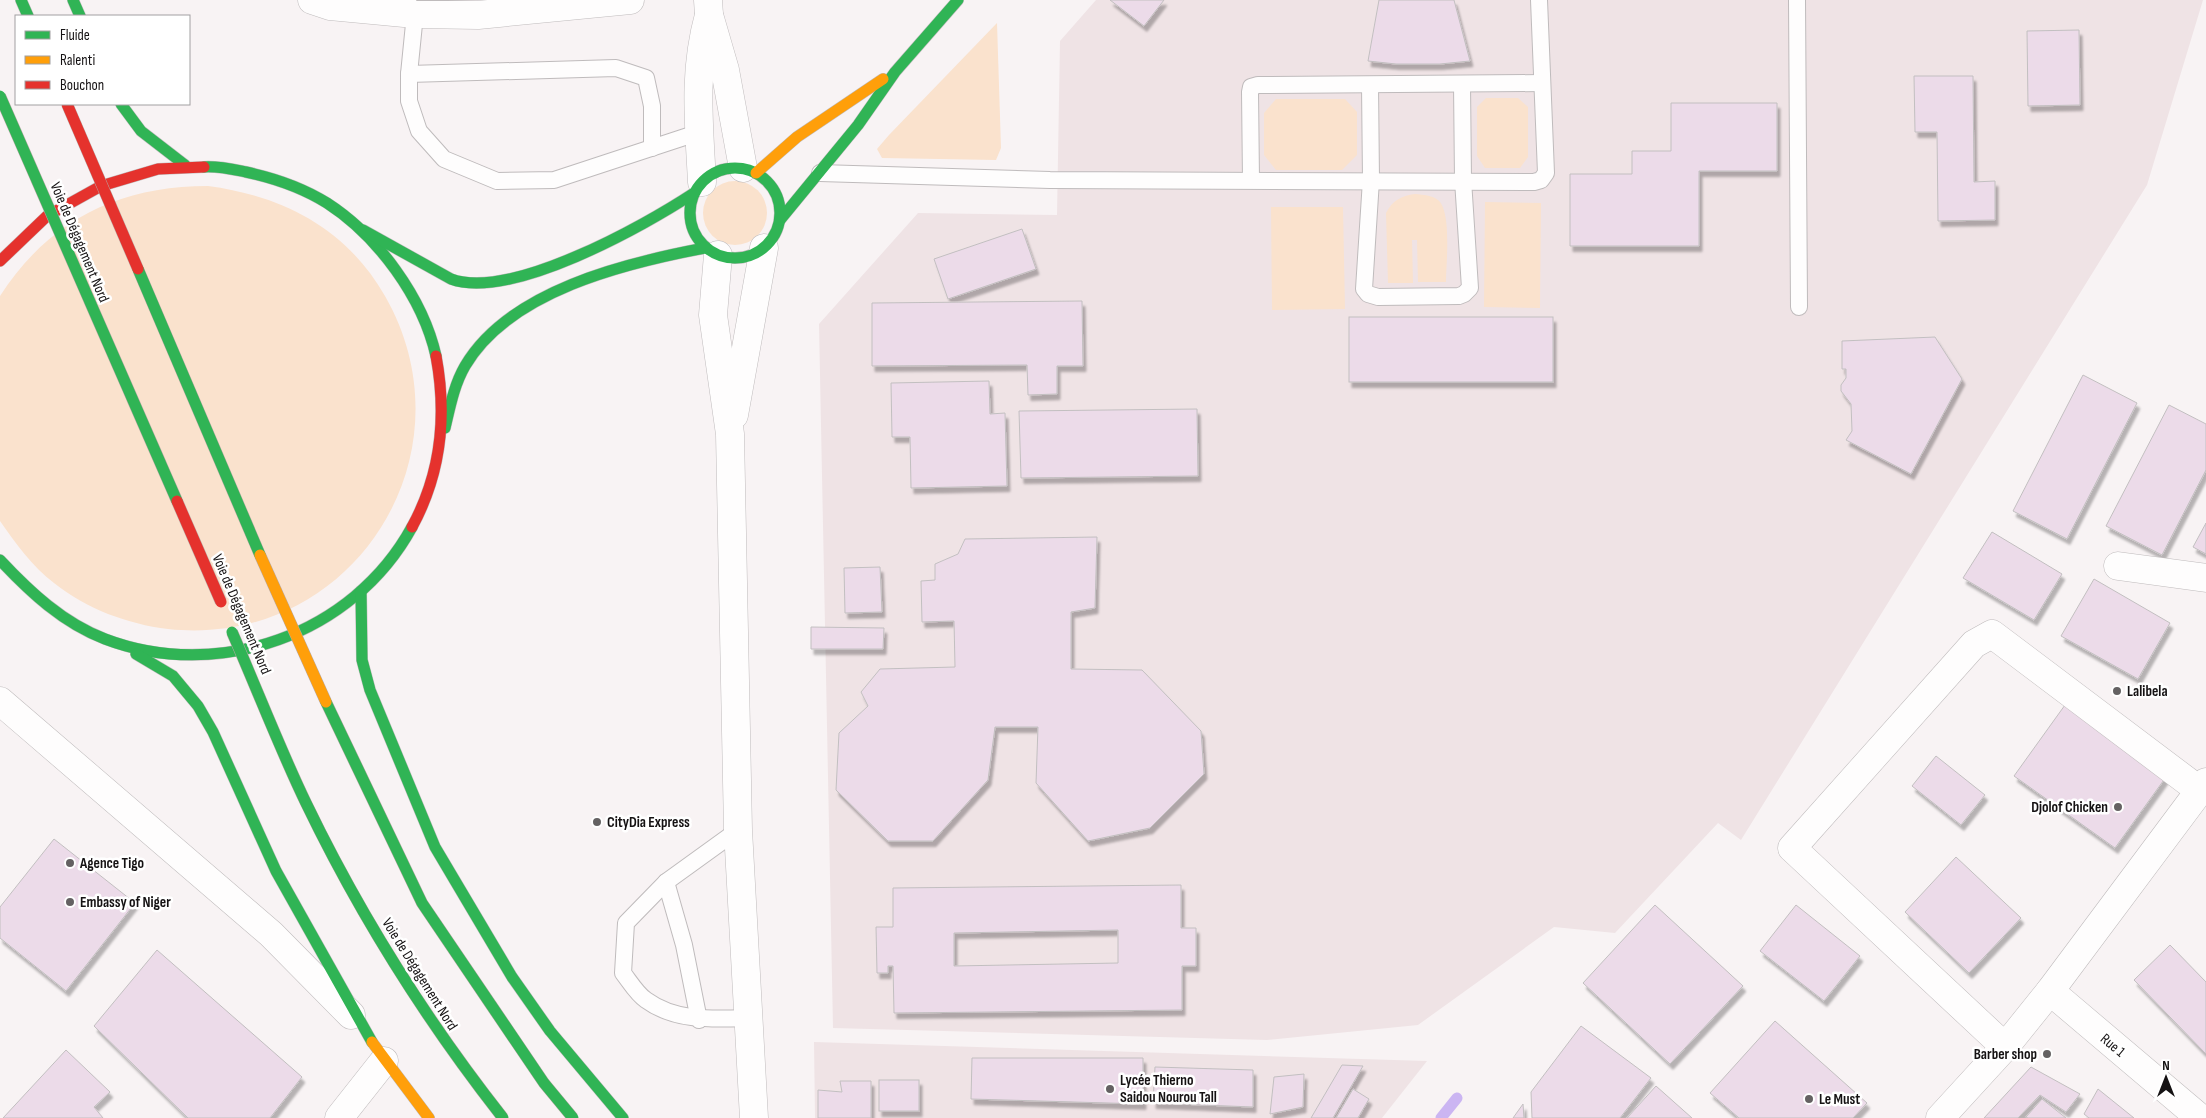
<svg xmlns="http://www.w3.org/2000/svg" width="2206" height="1118" font-family="'Sofia Sans Condensed',sans-serif">
	<defs>
		<filter id="shadow"><feDropShadow dx="3" dy="5.5" stdDeviation="1" flood-color="#0004"/></filter>
	</defs>
	<rect width="100%" height="100%" fill="#f8f3f4"/>
	<!-- built -->
	<g fill="#efe3e5">
		<polygon points="1096,0 2203,0 2147,185 1741,840 1718,823 1615,933 1554,927 1418,1025 1267,1040 833,1028 819,324 918,213 1057,215 1060,41"/>
		<polygon points="814,1042 1427,1061 1382,1118 815,1118"/>
	</g>
	<!-- green -->
	<g fill="#fae2cd">
		<polygon points="997,23 1001,148 996,160 882,158 877,149 889,135"/>
		<polygon points="1486,98 1518,98 1528,107 1528,157 1520,168 1485,168 1477,156 1477,107"/>
		<polygon points="1276,99 1345,99 1357,112 1357,155 1342,170 1276,170 1264,155 1264,113"/>
		<circle cx="735" cy="213" r="32"/>
		<path d="M 208,186 C 283,196 346,228 385,296 C 476,455 352,649 168,629 C 127,624 87,609 54,583 C 32,566 16,544 0,521 L 0,296 C 49,220 119,186 208,186 Z"/>
		<path d="M 1415,194 C 1424,195 1431,195 1438,200 C 1452,211 1446,264 1446,282 L 1418,282 L 1417,240 L 1412,240 L 1413,283 L 1388,283 L 1386,213 C 1393,200 1401,196 1415,194 Z"/>
		<polygon points="1485,202 1541,203 1540,308 1484,307"/>
		<polygon points="1271,207 1343,207 1345,309 1272,310"/>
	</g>
	<g fill="none" stroke-linecap="round" stroke-linejoin="round">
		<!-- stream -->
		<polyline stroke="#cbb5f2" stroke-width="11" points="1441,1118 1457,1098"/>
	</g>
	<!-- building -->
	<g fill="#ecdbe9" stroke="#c2bfc0" fill-rule="evenodd" filter="url(#shadow)">
		<polygon points="1110,0 1164,0 1144,26"/>
		<polygon points="1379,0 1454,0 1470,61 1440,64 1396,64 1368,61"/>
		<polygon points="2079,30 2080,105 2028,106 2027,31"/>
		<polygon points="1914,76 1973,76 1974,182 1995,181 1995,220 1938,221 1937,132 1915,132"/>
		<polygon points="1671,103 1777,103 1777,171 1699,171 1699,246 1570,246 1570,174 1632,174 1632,151 1671,151"/>
		<polygon points="1022,229 1036,269 948,299 934,259"/>
		<polygon points="1082,301 1083,366 1057,366 1057,394 1028,395 1027,365 872,366 872,303"/>
		<rect x="1349" y="317" width="204" height="65"/>
		<polygon points="1935,337 1962,379 1911,474 1846,440 1852,431 1851,404 1841,391 1841,385 1846,378 1846,369 1842,369 1842,341"/>
		<polygon points="2083,375 2137,403 2067,539 2013,511"/>
		<polygon points="989,381 990,414 1005,413 1007,486 911,488 910,437 892,437 891,383"/>
		<polygon points="2169,405 2206,424 2206,470 2162,555 2106,526"/>
		<polygon points="1197,409 1198,476 1021,478 1019,411"/>
		<polygon points="2206,523 2206,554 2193,547"/>
		<polygon points="1992,532 2062,574 2034,620 1963,578"/>
		<polygon points="1097,537 1095,608 1071,612 1071,669 1142,670 1201,731 1204,774 1150,828 1088,841 1036,783 1038,727 995,727 988,780 933,841 888,841 836,790 839,733 868,706 861,692 880,669 955,667 954,621 922,622 921,581 935,580 935,564 958,554 965,539"/>
		<polygon points="880,567 882,612 845,613 844,568"/>
		<polygon points="2094,579 2170,623 2138,679 2061,636"/>
		<polygon points="811,627 884,628 883,649 811,649"/>
		<polygon points="2065,705 2166,777 2115,848 2014,776"/>
		<polygon points="1936,756 1985,795 1961,825 1912,786"/>
		<polygon points="54,839 135,903 66,991 0,938 0,907"/>
		<polygon points="1956,857 2021,918 1969,973 1905,912"/>
		<path d="M 1181,885 L 1181,928 L 1196,928 L 1196,966 L 1182,966 L 1182,1010 L 894,1013 L 893,966 L 888,966 L 888,973 L 877,973 L 876,927 L 893,927 L 893,888 ZM 1118,930 L 1118,963 L 954,966 L 954,933 Z"/>
		<polygon points="1655,905 1743,986 1670,1064 1583,983"/>
		<polygon points="1796,905 1860,956 1824,1001 1760,951"/>
		<polygon points="2170,945 2206,982 2206,1054 2134,980"/>
		<polygon points="157,950 302,1077 270,1118 188,1118 94,1026"/>
		<polygon points="1775,1021 1867,1103 1853,1118 1739,1118 1710,1093"/>
		<polygon points="1581,1026 1651,1078 1620,1118 1532,1118 1531,1092"/>
		<polygon points="66,1050 110,1092 94,1107 103,1118 3,1118"/>
		<polygon points="972,1058 1143,1058 1143,1104 971,1099"/>
		<polygon points="1342,1065 1363,1066 1333,1118 1311,1118"/>
		<polygon points="1155,1067 1253,1070 1253,1107 1153,1103"/>
		<polygon points="2031,1067 2080,1094 2066,1112 2040,1095 2018,1118 1984,1118"/>
		<polygon points="1304,1074 1303,1107 1270,1114 1274,1077"/>
		<rect x="879" y="1080" width="40" height="31"/>
		<polygon points="840,1081 871,1081 871,1118 818,1118 818,1090 842,1092"/>
		<polygon points="1656,1086 1692,1118 1627,1118"/>
		<polygon points="1353,1089 1369,1099 1358,1118 1336,1118"/>
		<polygon points="2098,1089 2134,1118 2089,1118 2084,1114"/>
		<polygon points="2042,1099 2066,1118 2028,1118 2026,1117"/>
		<polygon points="1523,1104 1524,1118 1513,1118"/>
	</g>
	<g fill="none" stroke-linecap="round" stroke-linejoin="round">
		<defs>
			<g id="lane">
				<polyline points="1797,0 1799,307"/>
				<polyline points="415,14 409,74 409,101 419,131 444,159 497,181 554,180 700,132"/>
				<polyline points="409,74 616,68 646,78 652,106 652,148"/>
				<polyline points="1370,85 1371,180 1364,289 1368,294 1378,297 1459,296 1464,294 1470,288 1463,180 1462,84"/>
				<polyline points="820,173 1050,180 1534,182 1541,180 1546,173 1539,0"/>
				<polyline points="1251,180 1250,92 1251,87 1258,85 1542,83"/>
				<path d="M 738,830 L 666,882 L 626,923 L 623,973 C 630,982 637,994 646,1000 C 676,1022 714,1019 749,1018"/>
				<polyline points="666,882 684,945 699,1020"/>
			</g>
			<g id="street">
				<polyline points="312,0 330,6 415,14 478,15 630,0"/>
				<polyline points="708,0 709,15 725,70 743,168"/>
				<path d="M 702,182 C 699,123 693,73 709,15"/>
				<polyline points="718,255 713,315 730,434 738,830 754,1118"/>
				<polyline points="734,415 764,248"/>
				<polyline points="2118,566 2206,578"/>
				<polyline points="0,701 271,934 351,1015"/>
				<polyline points="2050,991 2200,1118"/>
				<polyline points="2005,1047 1792,848 1974,644 1992,634 2199,790"/>
				<polyline points="339,1118 384,1061"/>
				<polyline points="1940,1118 2005,1047 2050,991 2206,782"/>
			</g>
			<g id="fast">
				<polyline points="21,0 28,16"/>
				<polyline points="73,0 80,16"/>
				<polyline points="121,104 141,131 185,165"/>
				<path d="M 204,167 C 218,166 231,169 246,172 C 274,178 303,188 327,203 C 378,236 423,298 436,356"/>
				<circle cx="735" cy="213" r="45"/>
				<polyline points="780,220 858,125 895,72 958,0"/>
				<path d="M 363,230 L 451,279 C 510,301 644,226 694,193"/>
				<path d="M 445,428 C 450,407 454,385 465,366 C 509,291 625,263 705,248"/>
				<path d="M 0,560 C 30,592 63,623 105,639 C 218,682 353,635 412,527"/>
				<polyline points="361,591 362,660 370,690 435,847 512,977 550,1031 623,1118"/>
				<polyline points="136,654 173,676 198,706 213,732 276,871 372,1042"/>
			</g>
			<g id="slow">
				<polyline points="756,173 797,137 883,79"/>
				<polyline points="372,1042 429,1118"/>
			</g>
			<g id="jam">
				<polyline points="0,261 47,216 101,186 158,169 204,167"/>
				<path d="M 412,527 C 441,474 447,415 436,356"/>
			</g>
		</defs>
		<!-- lane casing -->
		<use href="#lane" stroke="#bfbbbc" stroke-width="18"/>
		<!-- street casing -->
		<use href="#street" stroke="#bfbbbc" stroke-width="29"/>
		<!-- fast casing -->
		<use href="#fast" stroke="#bfbbbc" stroke-width="12"/>
		<!-- slow casing -->
		<use href="#slow" stroke="#bfbbbc" stroke-width="12"/>
		<!-- jam casing -->
		<use href="#jam" stroke="#bfbbbc" stroke-width="12"/>
		<!-- lane -->
		<use href="#lane" stroke="#fefdfd" stroke-width="16"/>
		<!-- street -->
		<use href="#street" stroke="#fefdfd" stroke-width="28"/>
		<!-- fast -->
		<use href="#fast" stroke="#30b455" stroke-width="11"/>
		<!-- slow -->
		<use href="#slow" stroke="#ff9f0a" stroke-width="11"/>
		<!-- jam -->
		<use href="#jam" stroke="#e5322d" stroke-width="11"/>
		<defs>
			<g id="fast-bridge">
				<polyline points="0,96 177,501"/>
				<polyline points="138,269 260,555"/>
				<path d="M 232,632 C 257,689 279,747 306,803 C 360,915 426,1020 503,1118"/>
				<polyline points="326,702 422,903 544,1083 573,1118"/>
			</g>
			<polyline id="slow-bridge" points="260,555 326,702"/>
			<g id="jam-bridge">
				<polyline points="67,104 138,269"/>
				<polyline points="177,501 221,602"/>
			</g>
		</defs>
		<!-- fast-bridge casing -->
		<use href="#fast-bridge" stroke="#b8a9a6" stroke-width="12" stroke-linecap="butt"/>
		<!-- slow-bridge casing -->
		<use href="#slow-bridge" stroke="#b8a9a6" stroke-width="12" stroke-linecap="butt"/>
		<!-- jam-bridge casing -->
		<use href="#jam-bridge" stroke="#b8a9a6" stroke-width="12" stroke-linecap="butt"/>
		<!-- fast-bridge -->
		<use href="#fast-bridge" stroke="#30b455" stroke-width="11"/>
		<!-- slow-bridge -->
		<use href="#slow-bridge" stroke="#ff9f0a" stroke-width="11"/>
		<!-- jam-bridge -->
		<use href="#jam-bridge" stroke="#e5322d" stroke-width="11"/>
	</g>
	<!-- markers -->
	<g fill="#646162" stroke="#fff" stroke-width="2">
		<circle cx="2117" cy="691" r="5"/>
		<circle cx="2118" cy="807" r="5"/>
		<circle cx="597" cy="822" r="5"/>
		<circle cx="70" cy="863" r="5"/>
		<circle cx="70" cy="902" r="5"/>
		<circle cx="2047" cy="1054" r="5"/>
		<circle cx="1110" cy="1089" r="5"/>
		<circle cx="1809" cy="1099" r="5"/>
	</g>
	<g text-anchor="middle" stroke-width="5" stroke-linejoin="round" paint-order="stroke">
		<!-- street labels -->
		<g font-size="15" fill="#151213" stroke="#fff">
			<text transform="translate(80 242) rotate(67)" y="5">Voie de Dégagement Nord</text>
			<text transform="translate(242 614) rotate(67)" y="5">Voie de Dégagement Nord</text>
			<text transform="translate(420 974) rotate(58)" y="5">Voie de Dégagement Nord</text>
			<text transform="translate(2113 1045) rotate(40)" y="5">Rue 1</text>
		</g>
		<!-- poi labels -->
		<g font-size="15" font-weight="bold" fill="#151213" stroke="#fff" text-anchor="start">
			<text x="2127" y="696">Lalibela</text>
			<text x="2108" y="812" text-anchor="end">Djolof Chicken</text>
			<text x="607" y="827">CityDia Express</text>
			<text x="80" y="868">Agence Tigo</text>
			<text x="80" y="907">Embassy of Niger</text>
			<text x="2037" y="1059" text-anchor="end">Barber shop</text>
			<text x="1120" y="1085">Lycée Thierno<tspan x="1120" dy="17">Saidou Nourou Tall</tspan></text>
			<text x="1819" y="1104">Le Must</text>
		</g>
	</g>
	<!-- legend -->
	<rect x="15" y="15" width="175" height="90" fill="#ffffff" stroke="#a1a0a1"/>
	<rect x="25" y="31" width="25" height="8" fill="#30b455" stroke="#a1a0a1"/>
	<text x="60" y="40" font-size="15" fill="#151213">Fluide</text>
	<rect x="25" y="56" width="25" height="8" fill="#ff9f0a" stroke="#a1a0a1"/>
	<text x="60" y="65" font-size="15" fill="#151213">Ralenti</text>
	<rect x="25" y="81" width="25" height="8" fill="#e5322d" stroke="#a1a0a1"/>
	<text x="60" y="90" font-size="15" fill="#151213">Bouchon</text>
	<!-- north arrow -->
	<g transform="translate(2166 1078)" stroke="#ffffff" stroke-width="4" paint-order="stroke">
	<path d="M0-4L9 19L0 12L-9 19Z" fill="#151213"/>
	<text y="-8" font-size="14" font-weight="bold" text-anchor="middle" fill="#151213">N</text>
	</g>
</svg>
